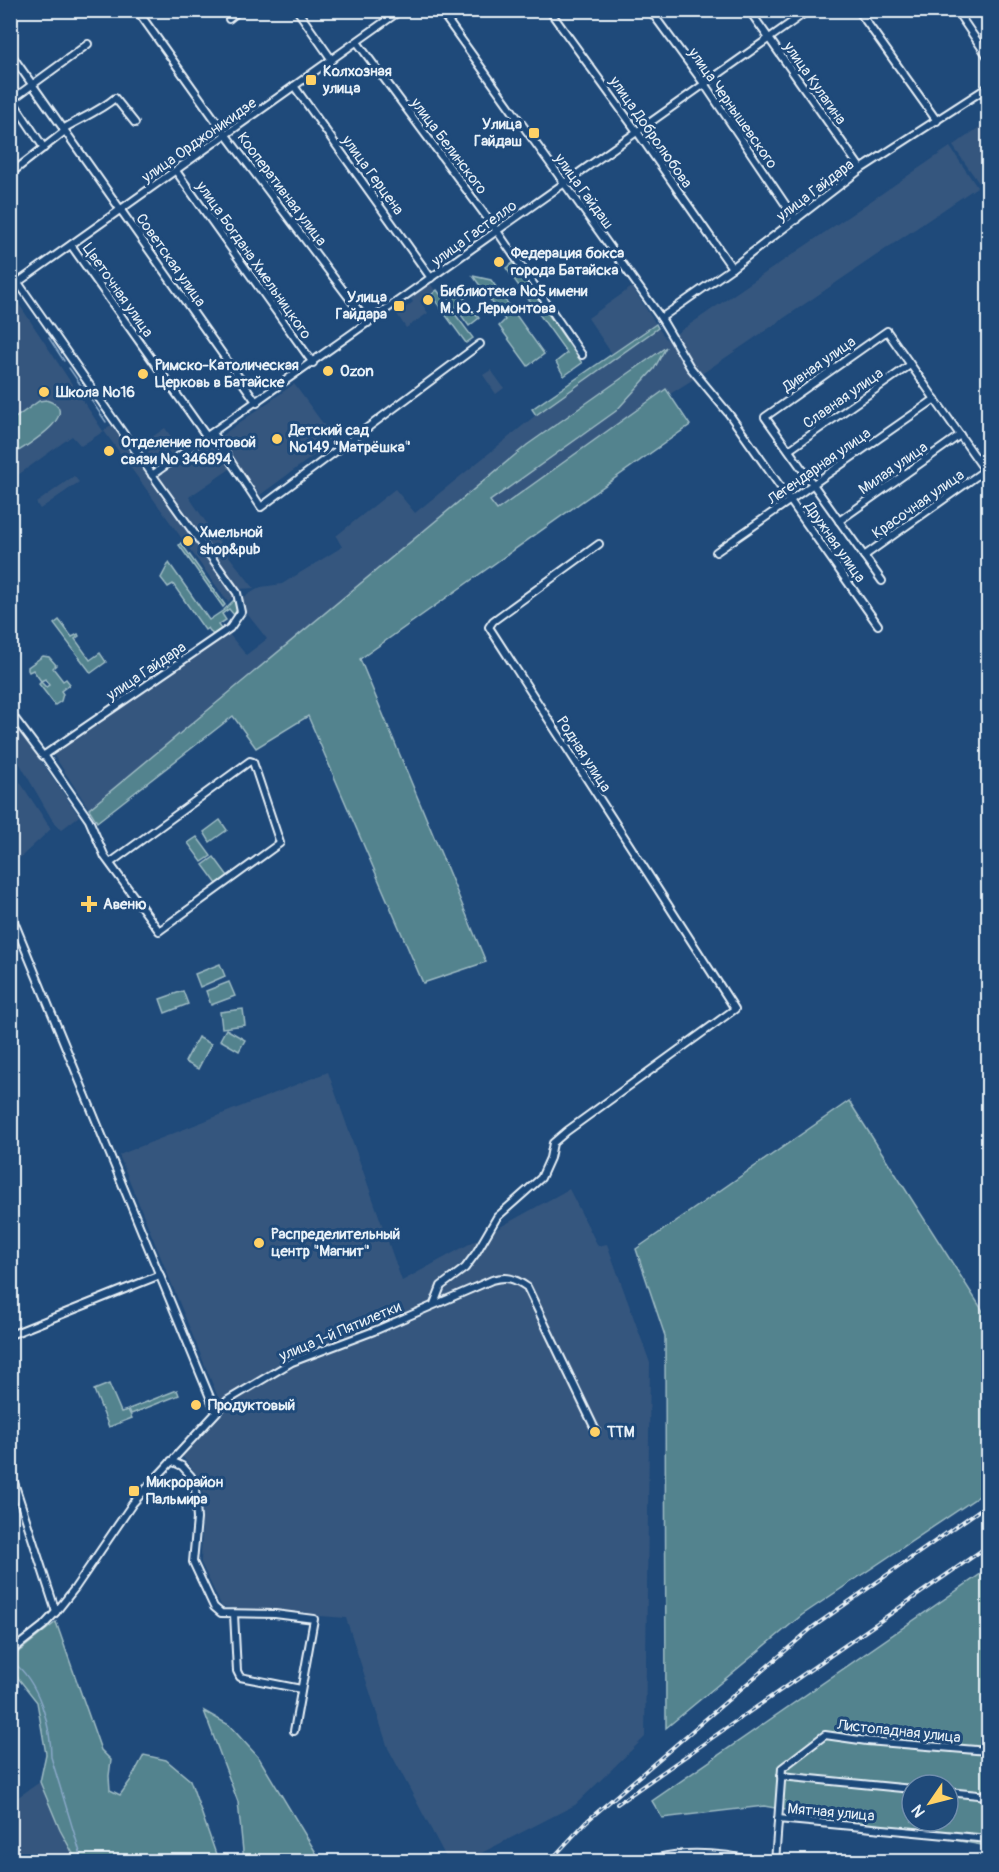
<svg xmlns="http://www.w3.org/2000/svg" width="999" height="1872" font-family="Pangolin,sans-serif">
	<rect width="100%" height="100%" fill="#1f4a7a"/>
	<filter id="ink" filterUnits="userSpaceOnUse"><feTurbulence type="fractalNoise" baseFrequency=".0167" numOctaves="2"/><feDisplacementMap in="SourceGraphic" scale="12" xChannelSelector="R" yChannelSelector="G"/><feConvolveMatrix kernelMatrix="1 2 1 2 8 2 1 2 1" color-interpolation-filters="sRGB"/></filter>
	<g filter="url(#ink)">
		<!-- built -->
		<g fill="#35567e">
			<polygon points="988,121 988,176 979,183 953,146"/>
			<polygon points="950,147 977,187 700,375 670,394 666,389 497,511 490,501 616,411 665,348 527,445 89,809 53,754 229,634 246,655 267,639 237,601 261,587 282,584 342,547 336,536 395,489 415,513 536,415 658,328 667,340"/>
			<polygon points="429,282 435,290 420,301 428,313 406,328 397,314 413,302 409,296"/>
			<polygon points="632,287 656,324 612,354 588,318"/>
			<polygon points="15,298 103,431 113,425 234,596 228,602 104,431 81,446 72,436 11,480 10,301"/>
			<polygon points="491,370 504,388 496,394 483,375"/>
			<polygon points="294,384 335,440 260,495 218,438"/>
			<polygon points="165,428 179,448 156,464 142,444"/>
			<polygon points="213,438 226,457 230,469 189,497 228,555 254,588 238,589 157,477"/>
			<polygon points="74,476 79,482 40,509 36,503"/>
			<polygon points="10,716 79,816 61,830 54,823 20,764 12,770 51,829 11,866"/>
			<polygon points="328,1072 402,1281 569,1189 598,1246 607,1244 650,1363 645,1737 575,1805 466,1861 448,1861 388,1748 346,1618 307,1615 306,1612 276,1612 222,1607 201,1563 203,1483 182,1456 224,1412 119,1155"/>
			<polygon points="40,1782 60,1830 77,1861 11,1862 11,1802"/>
		</g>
		<!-- green -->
		<g fill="#52838e" stroke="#9dbac3" stroke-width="1.5" fill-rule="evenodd">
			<polygon points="513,263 582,363 564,376 556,362 567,353 506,268"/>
			<polygon points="473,276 491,280 544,354 528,366 499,326 505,320"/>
			<polygon points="456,287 479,318 469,326 446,294"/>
			<polygon points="437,290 473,338 466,343 431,295"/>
			<polygon points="656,324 658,328 536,415 532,409"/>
			<polygon points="666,347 654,369 616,411 490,501 497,510 666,389 690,425 360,659 486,962 423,983 308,716 256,748 233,716 97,822 89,809 527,445"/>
			<path d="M 46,400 C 87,412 22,448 11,456 L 11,421 L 39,401 Z"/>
			<polygon points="181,543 225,605 223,607 179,545"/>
			<path d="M 169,563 L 209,620 L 224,610 L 235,599 C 238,605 238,609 234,615 L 229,609 L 222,614 L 226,620 L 218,625 L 221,629 L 213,635 L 208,628 L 205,630 L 173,584 L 168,587 L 161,578 Z"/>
			<polygon points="59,620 72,637 78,634 79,636 75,639 90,660 100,653 106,662 91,673 54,624"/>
			<polygon points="43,656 49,657 56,665 53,668 63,681 66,679 70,684 61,691 63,694 61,701 55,705 39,684 41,682 46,687 49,685 45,679 41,681 33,670 29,672 28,670 28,667"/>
			<polygon points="220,820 227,830 210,842 204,832"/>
			<polygon points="197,837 211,856 202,862 188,843"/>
			<polygon points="214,857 228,876 217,884 203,865"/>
			<polygon points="220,964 225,976 200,987 195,974"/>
			<polygon points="229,982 235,996 211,1005 206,991"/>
			<polygon points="183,991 188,1004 165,1013 160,999"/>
			<polygon points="243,1009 245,1025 222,1028 220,1012"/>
			<polygon points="226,1029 245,1040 239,1051 220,1040"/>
			<polygon points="198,1037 211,1044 198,1069 185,1062"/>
			<polygon points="849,1101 988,1319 988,1490 802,1615 666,1728 665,1336 636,1249"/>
			<polygon points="109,1384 121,1412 128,1410 132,1418 109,1427 94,1390"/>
			<polygon points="177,1390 179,1395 131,1414 129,1409"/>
			<path d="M 988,1569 L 988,1846 L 764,1806 L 662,1818 L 652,1801 ZM 912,1785 L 948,1785 L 948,1821 L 912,1821 Z"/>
			<polygon points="56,1622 101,1750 111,1760 109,1776 110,1790 120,1795 130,1781 144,1755 166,1760 190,1780 218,1860 221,1861 77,1861 60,1830 40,1782 46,1754 37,1702 11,1669 11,1658"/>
			<polygon points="204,1711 229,1725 259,1758 321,1861 244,1861 238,1802"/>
		</g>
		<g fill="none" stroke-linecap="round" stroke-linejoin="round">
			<!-- stream -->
			<g stroke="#88a7c6" stroke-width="1.5">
				<polyline points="49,338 64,361"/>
				<polyline points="69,368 106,422"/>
				<path d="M 13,1662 C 39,1682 51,1726 51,1757 L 83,1862"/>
			</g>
			<defs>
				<g id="minor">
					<polyline points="137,10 226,135 368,323"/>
					<polyline points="297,10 332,60"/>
					<polyline points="440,10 661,318 690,367 729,414 878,625"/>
					<polyline points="549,10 638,133 732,268"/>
					<polyline points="650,10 705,85 796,220"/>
					<polyline points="749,10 861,169"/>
					<polyline points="858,10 937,121"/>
					<polyline points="956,10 988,57"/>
					<polyline points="229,19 240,10"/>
					<polyline points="357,42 497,231 582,355"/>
					<polyline points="10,53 257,403"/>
					<polyline points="294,86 431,278"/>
					<polyline points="12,100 44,148"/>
					<polyline points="10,101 88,44"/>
					<path d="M 63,129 C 81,118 100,111 115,98 L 135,123"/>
					<polyline points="176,171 313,363"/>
					<polyline points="10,174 65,131"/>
					<polyline points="71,245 207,437"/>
					<polyline points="10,271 156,480 237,593 241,612 230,628 43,756 10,712"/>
					<polyline points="10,288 401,10"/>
					<polyline points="661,318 732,268 861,169 988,87"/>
					<polyline points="212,433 261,507 480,344"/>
					<polyline points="789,450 910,365"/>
					<polyline points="152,475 809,10"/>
					<polyline points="839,521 960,435"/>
					<polyline points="716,552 935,399"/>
					<polyline points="864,556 985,470"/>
					<polyline points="882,581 765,417 887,331 988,475"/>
					<polyline points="44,755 89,820 105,857 159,931 280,843 253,762 250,761 110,863"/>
					<polyline points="10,912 216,1412"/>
					<polyline points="434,1304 441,1286 465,1268 476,1253 497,1217 541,1178 550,1158 553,1143 567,1131 735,1009 489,627 493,621 599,544"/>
					<polyline points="10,1335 160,1275"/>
					<polyline points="171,1461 182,1466 191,1476 195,1487 197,1519 193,1562 214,1607 221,1613 275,1614 314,1619 294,1731"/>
					<polyline points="10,1470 56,1612"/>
					<polyline points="234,1614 237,1671 240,1677 301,1689"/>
					<path d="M 10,1652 L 43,1626 L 56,1612 L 75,1588 L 133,1503 L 228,1400 L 292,1362 L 374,1331 L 492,1280 C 507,1276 514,1278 527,1287 L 596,1431"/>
					<polyline points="781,1776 912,1789"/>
					<polyline points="948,1792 988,1796"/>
					<polyline points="778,1819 988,1839"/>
					<path d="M 657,1858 C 690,1850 727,1854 761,1862"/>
					<polyline points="775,1862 782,1768 825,1735 867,1741 988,1751"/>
				</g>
			</defs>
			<!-- minor casing -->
			<use href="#minor" stroke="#e8f1f8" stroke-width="10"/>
			<!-- minor -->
			<use href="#minor" stroke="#1f4a7a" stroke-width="6"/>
			<defs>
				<g id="rail">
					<polyline points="617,1804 988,1546"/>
					<polyline points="549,1862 587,1821 813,1627 988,1504"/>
				</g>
			</defs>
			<!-- rail casing -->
			<use href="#rail" stroke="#e8f1f8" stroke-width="4"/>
			<!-- rail -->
			<use href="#rail" stroke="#1f4a7a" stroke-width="1.5" stroke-dasharray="4.5" stroke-linecap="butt"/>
		</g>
	</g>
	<!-- markers -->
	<g fill="#ffd166" stroke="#1f4a7a" stroke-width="2">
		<rect x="305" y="74" width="12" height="12" rx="3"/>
		<rect x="528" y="127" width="12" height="12" rx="3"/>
		<circle cx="499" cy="262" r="6"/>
		<circle cx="428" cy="300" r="6"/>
		<rect x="393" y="300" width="12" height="12" rx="3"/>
		<circle cx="328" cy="371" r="6"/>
		<circle cx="143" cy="374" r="6"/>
		<circle cx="44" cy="392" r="6"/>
		<circle cx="277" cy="439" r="6"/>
		<circle cx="109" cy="451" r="6"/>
		<circle cx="188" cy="541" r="6"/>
		<path d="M86 895h6v6h6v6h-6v6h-6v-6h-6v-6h6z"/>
		<circle cx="259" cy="1243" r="6"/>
		<circle cx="196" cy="1405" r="6"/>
		<circle cx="595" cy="1432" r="6"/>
		<rect x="128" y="1485" width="12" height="12" rx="3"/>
	</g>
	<g text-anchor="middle" stroke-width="6" stroke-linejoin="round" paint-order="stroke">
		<!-- poi labels -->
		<g font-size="15" font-weight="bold" fill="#e8f1f8" stroke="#1f4a7a" text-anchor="start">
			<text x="323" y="76">Колхозная<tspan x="323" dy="17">улица</tspan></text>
			<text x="522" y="129" text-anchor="end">Улица<tspan x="522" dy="17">Гайдаш</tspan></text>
			<text x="511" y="258">Федерация бокса<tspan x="511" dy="17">города Батайска</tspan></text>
			<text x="440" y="296">Библиотека №5 имени<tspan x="440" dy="17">М. Ю. Лермонтова</tspan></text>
			<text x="387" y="302" text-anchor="end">Улица<tspan x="387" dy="17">Гайдара</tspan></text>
			<text x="155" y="370">Римско-Католическая<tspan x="155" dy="17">Церковь в Батайске</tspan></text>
			<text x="340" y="376">Ozon</text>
			<text x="56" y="397">Школа №16</text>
			<text x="289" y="435">Детский сад<tspan x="289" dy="17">№149 "Матрёшка"</tspan></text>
			<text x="121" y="447">Отделение почтовой<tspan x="121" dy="17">связи № 346894</tspan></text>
			<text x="200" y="537">Хмельной<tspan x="200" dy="17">shop&amp;pub</tspan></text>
			<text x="103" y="909">Авеню</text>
			<text x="271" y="1239">Распределительный<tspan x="271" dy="17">центр "Магнит"</tspan></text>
			<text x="208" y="1410">Продуктовый</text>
			<text x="607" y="1437">ТТМ</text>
			<text x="146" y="1487">Микрорайон<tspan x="146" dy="17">Пальмира</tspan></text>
		</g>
		<!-- street labels -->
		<g font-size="15" fill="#e8f1f8" stroke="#1f4a7a">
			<text transform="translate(815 83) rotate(55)" y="5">улица Кулагина</text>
			<text transform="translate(733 108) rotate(55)" y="5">улица Чернышевского</text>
			<text transform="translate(651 132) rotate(55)" y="5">улица Добролюбова</text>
			<text transform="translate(199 140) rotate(-35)" y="5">улица Орджоникидзе</text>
			<text transform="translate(449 146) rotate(53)" y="5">улица Белинского</text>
			<text transform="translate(373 175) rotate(54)" y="5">улица Герцена</text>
			<text transform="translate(282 189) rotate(53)" y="5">Кооперативная улица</text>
			<text transform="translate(815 190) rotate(-37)" y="5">улица Гайдара</text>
			<text transform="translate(584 191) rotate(54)" y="5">улица Гайдаш</text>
			<text transform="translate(474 233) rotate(-36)" y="5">улица Гастелло</text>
			<text transform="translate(171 260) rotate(55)" y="5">Советская улица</text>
			<text transform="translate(254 260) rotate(55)" y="5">улица Богдана Хмельницкого</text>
			<text transform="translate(118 290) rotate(55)" y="5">Цветочная улица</text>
			<text transform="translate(819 364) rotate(-35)" y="5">Дивная улица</text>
			<text transform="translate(843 398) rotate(-35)" y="5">Славная улица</text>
			<text transform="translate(819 466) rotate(-35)" y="5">Легендарная улица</text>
			<text transform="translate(893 468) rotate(-35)" y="5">Милая улица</text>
			<text transform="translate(918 504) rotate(-35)" y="5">Красочная улица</text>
			<text transform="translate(835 542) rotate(55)" y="5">Дружная улица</text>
			<text transform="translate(146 671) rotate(-34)" y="5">улица Гайдара</text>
			<text transform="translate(584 754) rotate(57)" y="5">Родная улица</text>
			<text transform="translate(340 1331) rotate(-23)" y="5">улица 1-й Пятилетки</text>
			<text transform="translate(899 1731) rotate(6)" y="5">Листопадная улица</text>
			<text transform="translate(831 1812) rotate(5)" y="5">Мятная улица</text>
		</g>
	</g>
	<!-- margin -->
	<rect width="999" height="1872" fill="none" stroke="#1f4a7a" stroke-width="36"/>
	<rect x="18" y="18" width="963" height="1836" fill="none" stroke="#e8f1f8" stroke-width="2" filter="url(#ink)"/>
	<!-- north arrow -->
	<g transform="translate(930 1803) rotate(235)"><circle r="28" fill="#1f4a7a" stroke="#6f8dac" stroke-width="1.5"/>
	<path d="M0-4.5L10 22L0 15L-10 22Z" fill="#ffd166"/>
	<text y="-9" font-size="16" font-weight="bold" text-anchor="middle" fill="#e8f1f8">N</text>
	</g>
</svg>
